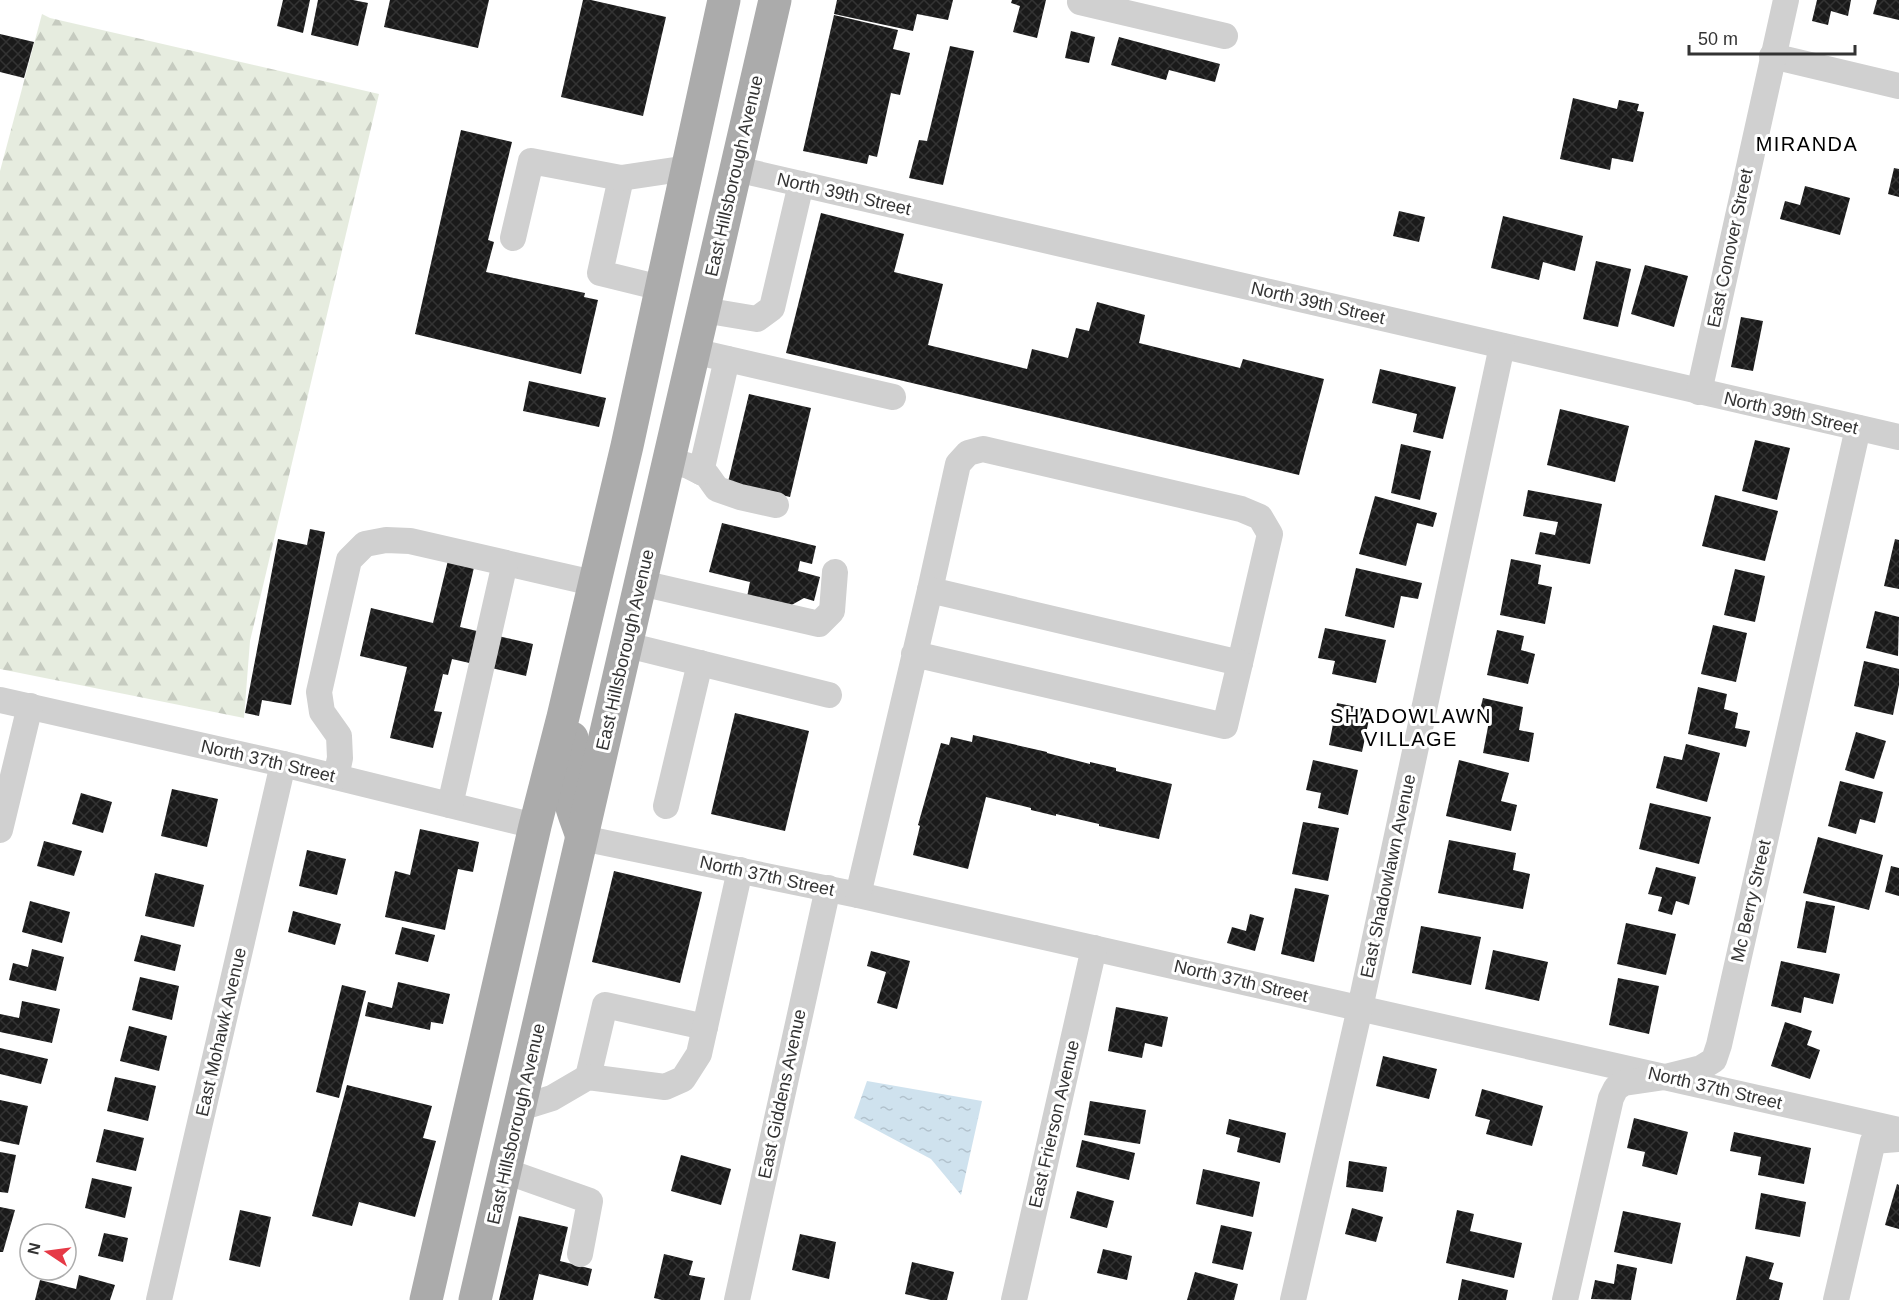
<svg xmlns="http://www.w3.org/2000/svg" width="1899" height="1300" font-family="Helvetica,sans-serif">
	<defs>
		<pattern id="forest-firs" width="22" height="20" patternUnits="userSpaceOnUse" patternTransform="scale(1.5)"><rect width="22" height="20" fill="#e6ecdf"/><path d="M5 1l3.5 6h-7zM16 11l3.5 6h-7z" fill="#c6cbc0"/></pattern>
		<pattern id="water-ripples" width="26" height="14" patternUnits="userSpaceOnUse" patternTransform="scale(1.5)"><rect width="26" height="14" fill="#cfe2ee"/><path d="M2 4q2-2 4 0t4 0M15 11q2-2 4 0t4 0" fill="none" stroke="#b2c2cd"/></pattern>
		<pattern id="building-cross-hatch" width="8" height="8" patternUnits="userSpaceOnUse" patternTransform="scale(1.5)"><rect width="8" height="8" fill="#1a1a1a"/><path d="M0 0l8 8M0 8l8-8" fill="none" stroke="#333"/></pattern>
	</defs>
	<rect width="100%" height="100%" fill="#fff"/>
	<!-- forest -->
	<polygon fill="url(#forest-firs)" points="42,14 50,18 379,94 250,641 244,718 0,669 0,171"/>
	<!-- water -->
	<polygon fill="url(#water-ripples)" points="867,1081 982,1101 961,1195 931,1159 854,1118"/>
	<!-- building -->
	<g fill="url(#building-cross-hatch)">
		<polygon points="283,0 310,0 303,33 277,26"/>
		<polygon points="318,0 353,0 368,3 358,46 311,35"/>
		<polygon points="390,0 489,0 478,48 384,27"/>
		<polygon points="583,0 591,0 666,17 643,116 561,97"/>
		<polygon points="837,0 953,0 948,20 917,14 913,31 834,14"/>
		<polygon points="1012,0 1046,0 1037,38 1013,32 1020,6 1011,3"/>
		<polygon points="1817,0 1851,0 1848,16 1831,11 1828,25 1812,21"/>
		<polygon points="1877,0 1899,0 1899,20 1873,14"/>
		<polygon points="834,15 898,30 893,49 910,53 900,95 891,93 877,157 869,155 867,164 803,151"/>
		<polygon points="1071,31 1095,37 1089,63 1065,58"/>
		<polygon points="0,34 34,42 24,78 0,72"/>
		<polygon points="1119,37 1220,64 1215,82 1169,70 1166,80 1111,65"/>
		<polygon points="950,46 974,51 943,185 909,178 919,140 927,141"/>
		<polygon points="1573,98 1617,109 1619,100 1639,104 1637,111 1644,112 1633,162 1612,158 1610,170 1560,159"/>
		<polygon points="461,130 512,142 488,240 494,242 486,272 585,293 584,297 598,300 581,374 415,334"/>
		<polygon points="1894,168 1899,169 1899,197 1888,194"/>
		<polygon points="1805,186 1850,198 1840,235 1780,219 1785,201 1800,205"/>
		<polygon points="1399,211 1425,217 1419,242 1393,236"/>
		<polygon points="821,213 904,234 894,272 943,284 928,345 1027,369 1032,349 1068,358 1076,328 1089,331 1097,302 1145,315 1139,343 1240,368 1243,359 1324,379 1299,475 786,353"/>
		<polygon points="1503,216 1583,236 1575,271 1543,262 1539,280 1491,268"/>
		<polygon points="1596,261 1631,269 1618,327 1583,319"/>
		<polygon points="1645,265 1688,276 1674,327 1631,314"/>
		<polygon points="1741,317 1763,321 1753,371 1731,367"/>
		<polygon points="1380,369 1456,387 1443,439 1413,432 1417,414 1372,403"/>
		<polygon points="529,381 606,398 599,427 523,411"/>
		<polygon points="749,394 811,408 790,497 728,482"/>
		<polygon points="1560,409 1629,426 1615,482 1547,465"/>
		<polygon points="1755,440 1790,448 1777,500 1742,491"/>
		<polygon points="1401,444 1431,451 1420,500 1391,493"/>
		<polygon points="1528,490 1602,504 1590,564 1535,554 1540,532 1555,535 1558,522 1523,516"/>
		<polygon points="1715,495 1778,511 1765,561 1702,546"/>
		<polygon points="1375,496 1437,513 1433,527 1417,523 1406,566 1359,554"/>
		<polygon points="722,523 816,546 812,564 800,561 798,571 820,577 814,601 804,598 788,607 747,597 750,582 709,572"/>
		<polygon points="310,529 325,532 291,705 262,700 259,716 245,713 278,539 307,545"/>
		<polygon points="1895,539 1899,540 1899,589 1884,586"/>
		<polygon points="450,552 476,559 460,627 533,644 526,676 452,659 448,675 443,674 434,711 442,712 433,748 390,738 407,667 360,656 371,608 433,623"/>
		<polygon points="1511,559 1541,565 1538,584 1552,587 1545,624 1500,615"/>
		<polygon points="1356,568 1422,583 1418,599 1401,596 1394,628 1345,616"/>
		<polygon points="1735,569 1765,576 1755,622 1724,615"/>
		<polygon points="1875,611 1899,617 1898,656 1866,648"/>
		<polygon points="1713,625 1747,633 1736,682 1701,674"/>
		<polygon points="1325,628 1386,640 1376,683 1332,674 1335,661 1318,658"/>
		<polygon points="1497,630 1524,636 1521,650 1535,654 1528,684 1487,675"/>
		<polygon points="1864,661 1899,669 1899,685 1893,715 1854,706"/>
		<polygon points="1698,687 1727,694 1724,709 1738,713 1735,728 1750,731 1746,747 1688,734"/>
		<polygon points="1483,698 1523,707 1519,730 1534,733 1529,762 1483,753 1490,716 1479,714"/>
		<polygon points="1337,703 1371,710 1362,752 1329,745"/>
		<polygon points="735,713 809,731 785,831 711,814"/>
		<polygon points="1856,732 1886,741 1874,779 1845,770"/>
		<polygon points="973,735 1047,752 1047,753 1090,764 1090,762 1116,768 1116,771 1172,784 1159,839 1099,826 1099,824 1056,814 1056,816 1031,810 1031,808 986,797 968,869 913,855 920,826 918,825 941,743 949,745 951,737 972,742"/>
		<polygon points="1686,744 1720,753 1707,802 1656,788 1664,756 1682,760"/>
		<polygon points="1313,760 1358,770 1348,815 1318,808 1321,793 1306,790"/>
		<polygon points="1459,760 1509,773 1501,801 1517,805 1511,831 1446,816"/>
		<polygon points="1840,781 1883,792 1875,823 1860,819 1856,834 1828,826"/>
		<polygon points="172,789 218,799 207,847 161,836"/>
		<polygon points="81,793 112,802 103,833 72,824"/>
		<polygon points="1650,803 1711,817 1699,864 1639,849"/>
		<polygon points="1303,822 1339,828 1328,881 1292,874"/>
		<polygon points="420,829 479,842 473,872 458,869 445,930 385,917 395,871 410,875"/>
		<polygon points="1818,837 1883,855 1869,910 1803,893"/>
		<polygon points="1449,840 1516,853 1513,870 1530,874 1523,909 1438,893"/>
		<polygon points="44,841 82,851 74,876 37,866"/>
		<polygon points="307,850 346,859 337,895 299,886"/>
		<polygon points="1891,866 1899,868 1899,896 1885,892"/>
		<polygon points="1656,867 1696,877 1689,905 1676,901 1672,915 1658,911 1662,897 1648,894"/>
		<polygon points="614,871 702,892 680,983 592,962"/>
		<polygon points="155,873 204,885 194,927 145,916"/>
		<polygon points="1295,888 1329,895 1314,962 1281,954"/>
		<polygon points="30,901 70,912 62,943 22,932"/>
		<polygon points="1806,901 1835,906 1826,953 1797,948"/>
		<polygon points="293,911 341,924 335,945 288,932"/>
		<polygon points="1250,914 1264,918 1255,951 1227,943 1232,927 1246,931"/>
		<polygon points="1626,923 1676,934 1666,975 1617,964"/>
		<polygon points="1421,926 1481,937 1471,985 1412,973"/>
		<polygon points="402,927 435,935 428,962 395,954"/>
		<polygon points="141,935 181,945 175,971 134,961"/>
		<polygon points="32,949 64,957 56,991 9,980 13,963 28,967"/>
		<polygon points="1493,950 1548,962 1539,1001 1485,989"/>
		<polygon points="871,951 910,961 897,1009 877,1003 886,972 867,966"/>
		<polygon points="1781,961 1840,974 1833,1004 1804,997 1801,1013 1771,1006"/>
		<polygon points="140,977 179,986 172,1020 132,1010"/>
		<polygon points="1618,978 1659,986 1649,1034 1609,1025"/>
		<polygon points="398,982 450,994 443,1024 431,1022 430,1030 365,1016 368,1002 392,1008"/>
		<polygon points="342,985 366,991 339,1098 316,1092"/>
		<polygon points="22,1001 60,1009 52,1043 0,1032 0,1014 19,1018"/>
		<polygon points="1116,1007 1168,1017 1162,1047 1145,1043 1142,1058 1108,1051"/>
		<polygon points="1785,1022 1812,1031 1807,1045 1820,1050 1810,1079 1771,1066"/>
		<polygon points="129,1026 167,1036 159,1071 120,1061"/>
		<polygon points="0,1048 48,1059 41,1084 0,1074"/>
		<polygon points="1383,1056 1437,1069 1429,1099 1376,1086"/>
		<polygon points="115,1077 156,1086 148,1121 107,1111"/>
		<polygon points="347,1085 432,1106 423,1138 436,1141 415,1217 359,1202 352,1226 312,1216"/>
		<polygon points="1482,1089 1543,1106 1532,1146 1486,1134 1490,1120 1475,1116"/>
		<polygon points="0,1100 28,1106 19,1145 0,1141"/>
		<polygon points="1090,1101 1146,1110 1140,1144 1084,1135"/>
		<polygon points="1634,1118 1688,1132 1677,1175 1642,1166 1645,1152 1627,1148"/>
		<polygon points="1229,1119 1286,1133 1280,1163 1237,1152 1240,1138 1226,1134"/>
		<polygon points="104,1129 144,1138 136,1171 96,1162"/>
		<polygon points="1734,1132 1811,1148 1804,1184 1758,1175 1761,1157 1730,1151"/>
		<polygon points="1082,1140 1135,1153 1129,1180 1076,1167"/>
		<polygon points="0,1152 16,1155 8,1193 0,1192"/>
		<polygon points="681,1155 731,1169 721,1205 671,1191"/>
		<polygon points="1349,1161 1387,1167 1383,1192 1346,1187"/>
		<polygon points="1203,1169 1260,1182 1253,1217 1196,1204"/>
		<polygon points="92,1178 132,1187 125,1218 85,1208"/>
		<polygon points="1897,1184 1899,1185 1899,1229 1885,1225"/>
		<polygon points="1077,1191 1114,1201 1107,1228 1070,1218"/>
		<polygon points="1761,1193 1806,1202 1800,1237 1755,1229"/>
		<polygon points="0,1207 15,1210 3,1252 0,1252"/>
		<polygon points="1352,1208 1383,1217 1376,1242 1345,1234"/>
		<polygon points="240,1210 271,1217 260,1267 229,1260"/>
		<polygon points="1457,1210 1474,1214 1470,1231 1522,1243 1514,1278 1446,1263"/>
		<polygon points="1623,1211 1681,1223 1672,1264 1614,1252"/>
		<polygon points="519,1216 568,1227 560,1261 592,1269 588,1286 539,1274 533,1300 499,1300"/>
		<polygon points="1221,1225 1252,1232 1243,1270 1212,1263"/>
		<polygon points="104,1233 128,1238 123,1262 98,1256"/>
		<polygon points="800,1234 836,1242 829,1279 792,1270"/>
		<polygon points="1103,1249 1132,1256 1127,1280 1097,1273"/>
		<polygon points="664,1254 693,1261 689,1275 705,1278 700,1300 662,1300 654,1298"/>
		<polygon points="1746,1256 1774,1263 1769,1279 1783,1283 1779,1300 1736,1300"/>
		<polygon points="912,1262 954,1272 947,1300 931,1300 905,1294"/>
		<polygon points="1617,1264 1637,1268 1631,1300 1591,1299 1595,1280 1614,1284"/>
		<polygon points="1195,1272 1238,1284 1234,1300 1187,1300"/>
		<polygon points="79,1275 115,1285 110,1300 35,1300 40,1280 76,1289"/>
		<polygon points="1462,1279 1508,1290 1506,1300 1458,1300"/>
	</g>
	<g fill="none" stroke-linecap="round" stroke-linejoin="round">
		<!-- minor -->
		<g stroke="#d0d0d0" stroke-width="26">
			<polyline points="1081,0 1080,2 1225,36"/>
			<polyline points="1772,56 1899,86"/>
			<polyline points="736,169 1899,437"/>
			<polyline points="621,178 600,273 661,288"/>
			<polyline points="513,238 531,161 621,178 688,168"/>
			<polyline points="703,310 757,319 772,308 801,184"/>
			<polyline points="693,351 893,397"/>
			<polyline points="1699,392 1786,0"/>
			<polyline points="668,460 689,466 707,475 717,489 740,497 776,505"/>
			<polyline points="701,472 727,359"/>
			<polyline points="641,583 819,624 832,611 835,572"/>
			<polyline points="930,590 958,464 968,453 983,449 1241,509 1260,517 1270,534 1240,663"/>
			<polyline points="627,645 829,695"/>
			<polyline points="0,700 283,764 535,826"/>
			<polyline points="336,777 340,758 339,736 322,712 319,692 349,560 365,544 386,540 410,541 593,583"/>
			<polyline points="450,805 505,563"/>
			<polyline points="666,806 700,663"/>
			<polyline points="0,830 30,706"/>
			<polyline points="582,838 858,895 1899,1130"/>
			<polyline points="858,895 930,590 1240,663 1225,726 914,654"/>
			<polyline points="588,1077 605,1005 705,1027"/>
			<polyline points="520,1108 552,1098 588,1077 665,1087 683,1079 699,1054 740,870"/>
			<polyline points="505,1171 590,1201 580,1254"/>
			<polyline points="159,1300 283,764"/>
			<polyline points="737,1300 828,888"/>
			<polyline points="1014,1300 1094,948"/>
			<polyline points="1293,1300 1360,1008 1502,346"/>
			<polyline points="1565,1300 1611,1098 1616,1088 1624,1083 1665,1077 1701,1068 1714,1060 1719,1045 1858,428"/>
			<polyline points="1836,1300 1873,1141 1899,1139"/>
		</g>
		<!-- major -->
		<g stroke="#ababab" stroke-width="33">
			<path d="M 572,738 C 576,754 570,770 569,786 C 568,803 576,818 581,834"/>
			<polyline points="426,1300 535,826 563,717 627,446 724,0"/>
			<polyline points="475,1300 775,0"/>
		</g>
	</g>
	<g text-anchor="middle" stroke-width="6" stroke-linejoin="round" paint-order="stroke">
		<!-- street labels -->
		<g font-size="18" fill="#333" stroke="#fff">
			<text transform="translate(734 176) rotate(-77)" y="6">East Hillsborough Avenue</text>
			<text transform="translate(844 194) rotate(13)" y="6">North 39th Street</text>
			<text transform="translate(1730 248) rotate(-78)" y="6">East Conover Street</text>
			<text transform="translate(1318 303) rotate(13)" y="6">North 39th Street</text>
			<text transform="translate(1791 413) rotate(13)" y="6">North 39th Street</text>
			<text transform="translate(625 650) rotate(-77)" y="6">East Hillsborough Avenue</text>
			<text transform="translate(268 761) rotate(13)" y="6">North 37th Street</text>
			<text transform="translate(767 876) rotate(12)" y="6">North 37th Street</text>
			<text transform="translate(1388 876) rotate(-78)" y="6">East Shadowlawn Avenue</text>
			<text transform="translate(1751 901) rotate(-77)" y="6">Mc Berry Street</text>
			<text transform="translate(1241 981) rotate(13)" y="6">North 37th Street</text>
			<text transform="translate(221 1032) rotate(-77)" y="6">East Mohawk Avenue</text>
			<text transform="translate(1715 1088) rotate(13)" y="6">North 37th Street</text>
			<text transform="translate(782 1094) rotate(-78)" y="6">East Giddens Avenue</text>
			<text transform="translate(516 1124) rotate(-77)" y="6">East Hillsborough Avenue</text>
			<text transform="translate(1054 1124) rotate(-77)" y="6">East Frierson Avenue</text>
		</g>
		<!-- neighbourhood labels -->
		<g font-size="20" letter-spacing="1.5" fill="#000" stroke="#fff">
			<text x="1807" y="151">MIRANDA</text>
			<text x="1411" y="723">SHADOWLAWN<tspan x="1411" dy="23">VILLAGE</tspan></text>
		</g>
	</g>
	<!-- north arrow -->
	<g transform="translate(48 1252) rotate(283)"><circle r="28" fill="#ffffff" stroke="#adadad" stroke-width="1.5"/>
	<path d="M0-4.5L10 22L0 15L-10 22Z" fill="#e63946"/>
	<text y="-9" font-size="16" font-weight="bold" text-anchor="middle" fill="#333333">N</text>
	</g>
	<!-- scale -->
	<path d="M1689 45v9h166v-9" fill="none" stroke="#333333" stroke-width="3"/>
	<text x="1698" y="45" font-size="18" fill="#333333" stroke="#ffffff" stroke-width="4.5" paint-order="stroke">50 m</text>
</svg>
